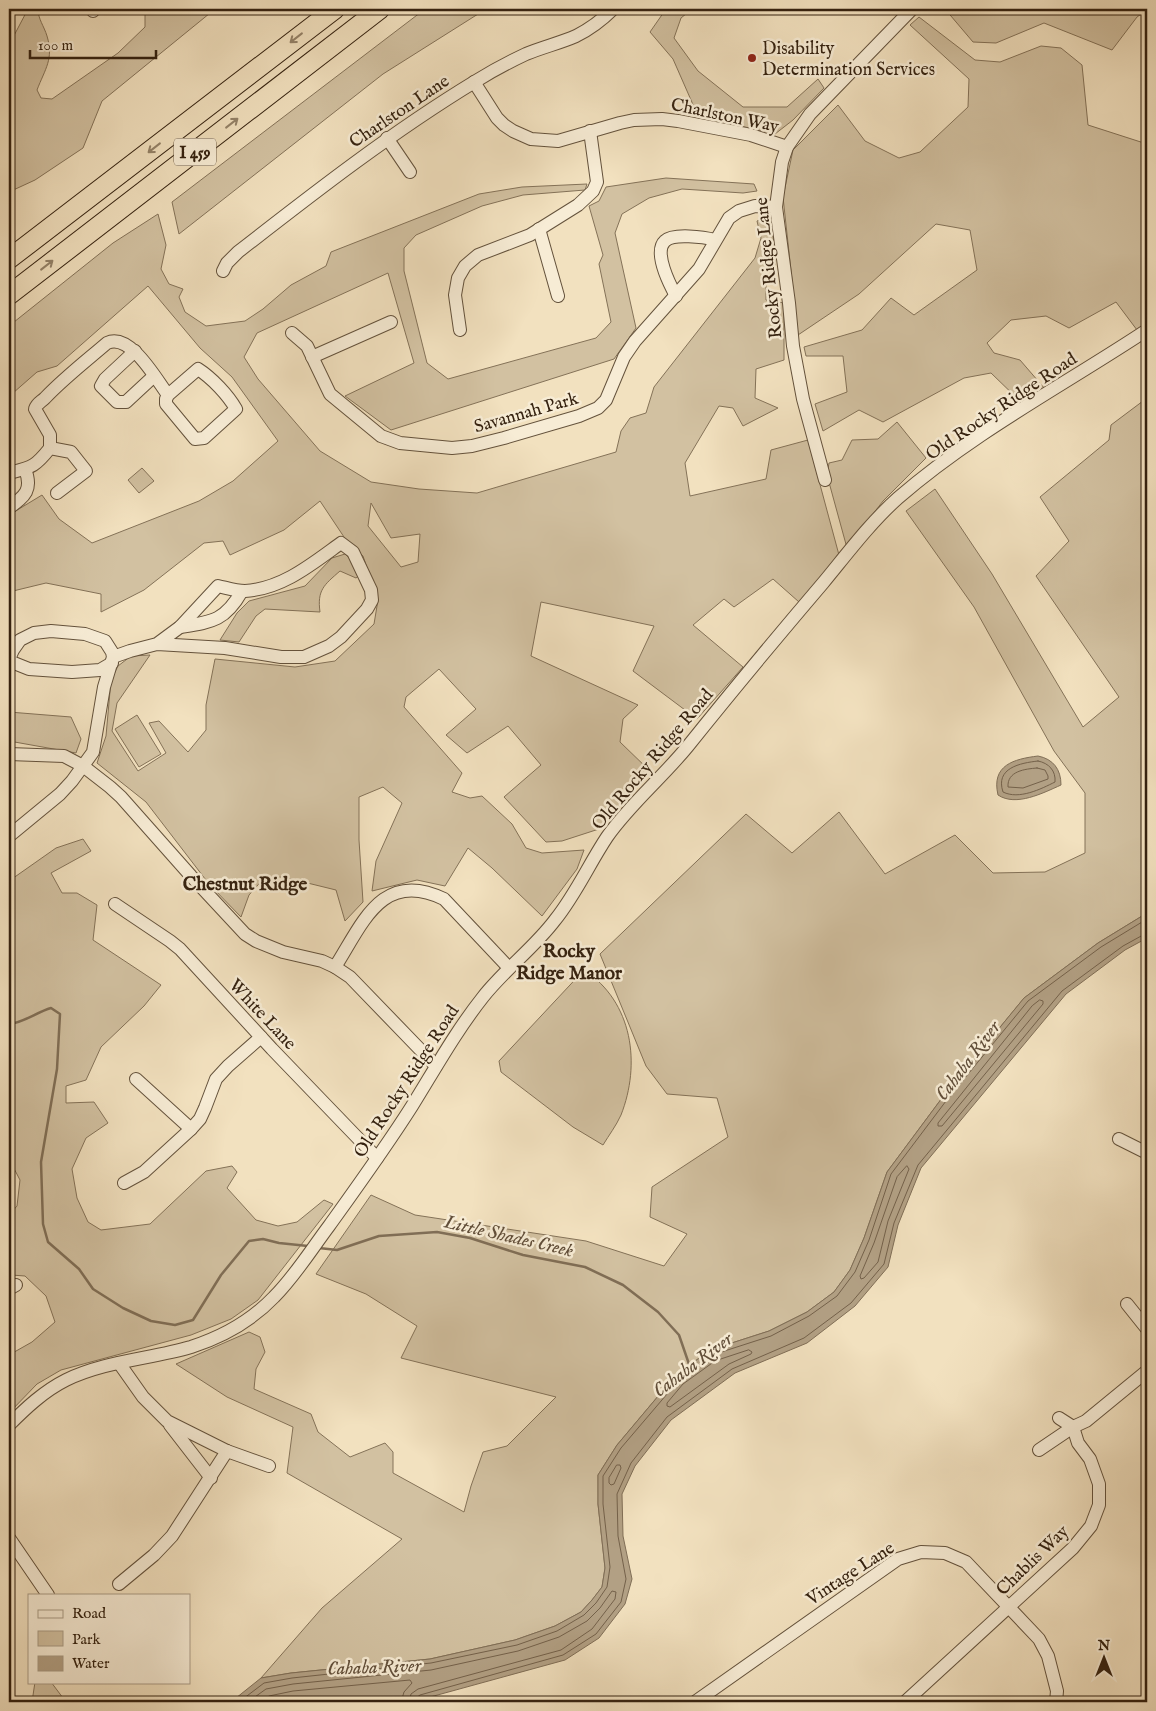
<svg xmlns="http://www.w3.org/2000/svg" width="1156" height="1711" font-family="'IM FELL English',serif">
	<rect width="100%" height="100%" fill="#f2e1bf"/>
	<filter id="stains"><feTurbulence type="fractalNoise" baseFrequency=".004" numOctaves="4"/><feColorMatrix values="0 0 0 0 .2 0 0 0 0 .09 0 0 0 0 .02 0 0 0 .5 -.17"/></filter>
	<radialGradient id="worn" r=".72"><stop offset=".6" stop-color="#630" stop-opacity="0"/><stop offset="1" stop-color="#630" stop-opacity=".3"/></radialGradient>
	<!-- green -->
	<g fill="#d2c1a1" stroke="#847258" fill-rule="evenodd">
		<path d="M 28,9 L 38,9 C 38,19 44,26 47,36 C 54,59 45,69 37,90 L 41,98 L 52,99 L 118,53 L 145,27 L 145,9 L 215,9 L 102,101 L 83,148 L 35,180 L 9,192 L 9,45 Z"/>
		<polygon points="425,9 486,9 383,74 179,234 172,202"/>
		<polygon points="666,9 692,9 681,18 674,38 698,71 743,107 787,107 818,79 824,88 793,120 775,134 698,116 673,59 650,32"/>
		<polygon points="945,9 1147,9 1147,10 1137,17 1112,50 1044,23 996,43 973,42"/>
		<polygon points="919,17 975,60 1000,62 1041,46 1061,48 1082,65 1088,125 1147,144 1147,323 1137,330 1116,302 1069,328 1046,316 1011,320 987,343 994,353 1020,360 1045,389 1022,403 991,373 964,378 883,422 859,410 823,431 815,404 847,392 843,356 806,356 804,347 862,330 891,298 914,315 977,270 970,230 936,224 859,294 798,335 783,197 793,150 838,105 865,141 899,158 920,152 968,107 969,79 910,25"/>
		<path d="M 666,178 L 754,184 L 757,191 L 743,193 L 682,189 L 649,198 L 622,214 L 615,233 L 636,328 L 614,359 L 391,430 L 345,396 L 414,363 L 388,273 L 257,333 L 244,357 L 258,379 L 320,451 L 371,482 L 419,489 L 477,493 L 616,452 L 621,431 L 630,418 L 646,413 L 654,387 L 755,258 L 761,238 L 757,221 L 762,219 L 771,223 L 774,243 L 775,265 L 766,283 L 766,300 L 784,303 L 784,360 L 756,369 L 755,398 L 778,408 L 743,426 L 733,408 L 719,406 L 685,463 L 690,496 L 766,479 L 771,450 L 808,440 L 839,555 L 799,602 L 773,579 L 734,607 L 724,599 L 693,625 L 743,667 L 697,719 L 633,671 L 654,626 L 541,602 L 531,656 L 638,705 L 623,719 L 620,742 L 650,771 L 602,828 L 562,841 L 546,842 L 504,797 L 541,765 L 508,726 L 467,753 L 446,735 L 476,709 L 439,669 L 406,697 L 404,707 L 462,773 L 452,792 L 470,798 L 482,796 L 512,824 L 526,848 L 542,853 L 584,850 L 577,869 L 542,916 L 492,868 L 468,848 L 445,886 L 417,880 L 372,891 L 376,861 L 402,803 L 383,787 L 359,797 L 359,840 L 363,902 L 345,921 L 336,890 L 283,877 L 265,877 L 249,895 L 241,917 L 209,884 L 146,802 L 97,763 L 106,736 L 111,680 L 118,666 L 131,656 L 150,655 L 117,703 L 112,731 L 138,771 L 166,753 L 149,723 L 159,721 L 188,752 L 206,730 L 206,705 L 215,659 L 295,667 L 335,661 L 374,624 L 378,600 L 363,556 L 346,540 L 320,501 L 284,530 L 230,555 L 223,541 L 204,543 L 144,590 L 101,612 L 101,594 L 46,583 L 13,591 L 9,595 L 9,515 L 42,495 L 59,519 L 92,543 L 199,501 L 233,481 L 278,441 L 232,377 L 200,348 L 148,286 L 57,366 L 37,372 L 13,393 L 9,408 L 9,326 L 113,243 L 158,214 L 166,245 L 161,269 L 169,284 L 183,289 L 179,297 L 185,312 L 206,326 L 245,321 L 263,309 L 291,285 L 326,266 L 331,252 L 479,194 L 522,187 L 587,184 L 585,190 L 523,195 L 482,206 L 416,235 L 404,248 L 404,271 L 427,363 L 448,379 L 596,338 L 611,322 L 599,264 L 603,255 L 589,206 L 599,201 L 606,187 ZM 371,503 L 391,538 L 420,534 L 418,562 L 401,567 L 368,526 Z"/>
		<polygon points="1147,398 1147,913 1098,943 1024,998 942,1098 887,1172 864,1238 850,1270 834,1292 807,1312 769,1331 710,1350 675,1376 617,1445 598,1475 598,1504 605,1568 602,1587 592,1600 581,1612 555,1626 515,1640 430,1659 291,1673 261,1678 322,1608 402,1539 287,1473 293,1427 227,1397 176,1364 249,1332 260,1337 265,1352 256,1369 254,1389 311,1414 318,1432 350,1457 385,1443 393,1452 393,1473 464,1512 471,1486 483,1452 507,1446 556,1397 401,1358 417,1326 366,1294 316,1274 371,1195 415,1215 586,1241 664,1266 687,1234 650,1217 652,1187 728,1137 717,1098 667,1094 646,1066 600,954 746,814 792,853 839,812 885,874 955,835 993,873 1045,872 1085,853 1085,793 1054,751 974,607 906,511 935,489 992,574 1083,727 1119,697 1036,576 1069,541 1040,497 1109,440 1111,425"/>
		<polygon points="897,422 926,458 883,501 847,548 827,475 829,463 842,460 852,440 878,439"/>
		<polygon points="142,468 154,481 139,493 128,480"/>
		<path d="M 345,554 L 356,565 L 360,575 L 356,578 L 340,571 C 324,585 317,590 320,612 L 265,609 L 256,616 L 239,642 L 220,640 L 237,613 L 249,601 L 305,586 L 332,558 Z"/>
		<polygon points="9,712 71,717 81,739 76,753 9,741"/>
		<polygon points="137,715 161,754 139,767 115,729"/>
		<polygon points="83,839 91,851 51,873 62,893 77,893 97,905 93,940 161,985 144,1006 101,1047 86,1080 66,1086 66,1103 94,1102 108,1123 86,1138 72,1169 77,1198 88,1222 101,1230 150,1224 206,1171 232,1166 237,1172 227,1188 256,1220 278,1226 297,1222 324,1200 333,1204 258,1300 231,1319 191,1335 61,1370 37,1384 9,1413 9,1355 32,1342 55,1322 46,1296 25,1276 11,1275 9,1271 9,1215 17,1206 20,1180 9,1159 9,881 56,848"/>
		<path d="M 584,970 C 633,1002 641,1064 621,1115 C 616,1126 609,1135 603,1145 L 573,1127 L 501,1072 L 499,1061 Z"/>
		<polygon points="35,1682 51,1682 66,1702 32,1702"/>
	</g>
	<!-- water -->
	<g fill="#b2a084" stroke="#806e56">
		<path d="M 1038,756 C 1053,759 1061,769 1061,785 C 1043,793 1016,807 998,795 C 991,765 1014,759 1038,756 Z"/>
		<polygon points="1147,913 1147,938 1125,950 1066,994 921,1168 898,1225 888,1267 855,1306 807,1343 735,1373 671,1420 635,1466 622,1494 623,1536 632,1579 625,1604 599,1638 565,1660 412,1702 231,1702 261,1678 291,1673 430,1659 515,1640 555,1626 581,1612 592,1600 602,1587 605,1568 598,1504 598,1475 617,1445 675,1376 710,1350 769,1331 807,1312 834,1292 850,1270 864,1238 887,1172 942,1098 1024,998 1098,943"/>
	</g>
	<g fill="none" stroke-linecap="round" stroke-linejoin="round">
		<!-- shore -->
		<g stroke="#74614a" stroke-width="1">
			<path d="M 1038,761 C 1049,763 1056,771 1055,782 C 1041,789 1019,800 1003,792 C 995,768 1020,763 1038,761 Z"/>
			<path d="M 1037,768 L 1045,770 L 1048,776 L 1048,779 L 1023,788 L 1008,787 C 1007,771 1025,769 1037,768 Z"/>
			<polygon points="1040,1000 1043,1001 1043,1004 942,1126 938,1126 938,1123 1032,1006"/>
			<polygon points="907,1166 909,1169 888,1221 878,1262 864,1278 861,1279 860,1276 874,1243 897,1177"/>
			<polygon points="749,1350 752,1352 751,1354 729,1364 670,1407 667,1406 667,1403 683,1384 715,1361"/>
			<polygon points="617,1465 620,1465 621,1468 614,1484 611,1485 609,1483 609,1478"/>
			<polyline points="239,1702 264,1683 292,1678 431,1663 517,1645 557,1631 584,1615 596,1603 607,1587 610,1567 603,1504 603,1476 621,1448 679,1380 712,1355 771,1336 809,1316 837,1296 855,1272 869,1240 891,1174 946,1101 1028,1001 1101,947 1147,919"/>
			<polyline points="248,1702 266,1689 293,1684 431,1670 518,1651 559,1637 587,1621 600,1608 612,1591 616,1592 615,1599 592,1629 561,1650 418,1689 411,1694 409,1702"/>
			<polyline points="260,1702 269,1696 293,1691 410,1680 412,1683 404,1692 401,1702"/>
			<polyline points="415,1702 416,1698 420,1695 563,1655 596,1634 621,1602 626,1579 618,1536 617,1494 631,1463 667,1417 732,1369 804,1338 851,1303 884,1264 894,1223 918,1165 1062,991 1123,946 1143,935 1147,934"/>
		</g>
		<!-- stream -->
		<g stroke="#806e56" stroke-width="2.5">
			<path d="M 9,1024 C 23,1023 37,1012 51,1008 L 60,1014 L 57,1069 L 41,1162 L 43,1224 L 48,1242 L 79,1269 L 93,1289 L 123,1308 L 151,1321 L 175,1325 L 193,1320 L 221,1275 L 249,1241 L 263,1239 L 279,1243 L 308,1246"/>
			<polyline points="319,1248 337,1250 379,1236 437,1232 470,1238 523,1255 585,1267 623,1285 658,1312 679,1335 690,1367"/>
		</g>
		<defs>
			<g id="minor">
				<polyline points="93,11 93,9"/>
				<polyline points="474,82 497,118 504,125 513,131 531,139 558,141 620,123 634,120 662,119 678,121 751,135 787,147"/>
				<polyline points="387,138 410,172"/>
				<polyline points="539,229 558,296"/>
				<path d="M 223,271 L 227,263 L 238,252 C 315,192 392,132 476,81 C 492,71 509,62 526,54 C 543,47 560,43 576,36 C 590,29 602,20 613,9"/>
				<path d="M 676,296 C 670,285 653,252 665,241 C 673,233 704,237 715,240"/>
				<polyline points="460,330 455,295 458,278 465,266 478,255 530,235 578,205 593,191 597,182 590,131"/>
				<polyline points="292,333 307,346 330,394 381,436 400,443 452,448 472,446 504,438 579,416 598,408 606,400 624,357 635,341 699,269 729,218 739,211 755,206 776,207"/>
				<polyline points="135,351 105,379 101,386 117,402 126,402 154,376"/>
				<polyline points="312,357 391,322"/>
				<path d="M 50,448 L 50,435 L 35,409 C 37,403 41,402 45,398 C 64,378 86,361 107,343 C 130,332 156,379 168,395 L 198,369 C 212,378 228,395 236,409 L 204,438 L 195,439 L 166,404 L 166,399 L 168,395"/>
				<path d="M 9,473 C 32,467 35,467 50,448 L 71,452 L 86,471 L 57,493"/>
				<polyline points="825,480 803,399 793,346 789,303 776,207 782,162 787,147 810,114 912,9"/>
				<path d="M 9,508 C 25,496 33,490 25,469"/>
				<path d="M 180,627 C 212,622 225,621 242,591"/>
				<path d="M 113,657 L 130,651 L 157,644 L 180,627 L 218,586 C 227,588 236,591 245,591 C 282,589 312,564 341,543 L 353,552 L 371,590 L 372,600 L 367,609 L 341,637 L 329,646 L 304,657 L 281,657 L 225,648 L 157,644"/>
				<polyline points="9,659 13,650 20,640 34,633 51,631 85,634 105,641 112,652 113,657 104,687 93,752 72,781 60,794 9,836"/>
				<polyline points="9,661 29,669 72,672 100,670 112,663"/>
				<polyline points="9,754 64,756 83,766 110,787 121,797 191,876 245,934 256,941 283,952 322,961 335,967 350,977 436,1066"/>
				<polyline points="115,904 170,941 180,949 272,1049 377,1158"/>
				<path d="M 335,967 C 363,923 382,869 444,899 L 509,968"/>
				<polyline points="136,1079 191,1129"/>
				<polyline points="1119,1139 1147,1153"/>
				<polyline points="124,1183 144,1172 191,1129 200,1119 205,1108 216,1079 228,1066 261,1037"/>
				<polyline points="9,1289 16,1285"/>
				<polyline points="1127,1304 1147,1329"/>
				<polyline points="119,1363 143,1397 167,1421 227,1451 269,1466"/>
				<path d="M 9,1425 C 26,1408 44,1391 66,1380 C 105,1361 150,1359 191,1347 C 222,1337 252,1320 274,1297 C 295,1276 311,1250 329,1226 C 357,1187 386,1147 412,1106 C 435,1069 456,1031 483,997 C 505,969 534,948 555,920 C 576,894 589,864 607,837 C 630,804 662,778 688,746 C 732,691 777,637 823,583 C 847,554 870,523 898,498 C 974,432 1064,385 1147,330"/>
				<polyline points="170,1425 211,1478"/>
				<polyline points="1039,1450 1073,1427 1086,1421 1147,1371"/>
				<polyline points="9,1538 48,1595"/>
				<polyline points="119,1584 154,1555 172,1536 227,1451"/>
				<polyline points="695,1702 898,1559 921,1552 945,1553 966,1562 1039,1639 1048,1656 1057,1691 1056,1702"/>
				<polyline points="905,1702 1073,1548 1091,1526 1099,1505 1099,1484 1090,1459 1078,1443 1073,1427 1059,1418"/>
			</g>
			<g id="highway">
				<polyline points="9,259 335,9"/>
				<polyline points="9,295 380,9"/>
			</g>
		</defs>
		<!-- minor casing -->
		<use href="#minor" stroke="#64523c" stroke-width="14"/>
		<!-- highway casing -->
		<use href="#highway" stroke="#352210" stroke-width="21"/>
		<!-- minor -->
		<use href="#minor" stroke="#f7ecd5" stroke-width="12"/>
		<!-- highway -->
		<use href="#highway" stroke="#f2e1bf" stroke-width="19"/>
	</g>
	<!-- one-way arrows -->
	<defs><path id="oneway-shaft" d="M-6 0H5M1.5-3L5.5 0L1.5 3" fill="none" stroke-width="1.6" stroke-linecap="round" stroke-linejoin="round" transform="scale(1.25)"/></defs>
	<g stroke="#948268">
		<use href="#oneway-shaft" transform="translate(296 38) rotate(142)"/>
		<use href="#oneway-shaft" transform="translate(232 123) rotate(-38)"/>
		<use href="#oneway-shaft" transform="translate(154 148) rotate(142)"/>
		<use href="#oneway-shaft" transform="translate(47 265) rotate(-38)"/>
	</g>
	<!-- markers -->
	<circle fill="#8f2418" stroke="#f7ecd5" stroke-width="2" cx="752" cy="58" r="5"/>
	<g text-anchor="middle" stroke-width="5" stroke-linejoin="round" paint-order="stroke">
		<!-- shield labels -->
		<rect fill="#f7ecd5" stroke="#6f5f4b" stroke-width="1" x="174" y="138.5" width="42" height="27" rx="4"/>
		<g font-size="16" font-weight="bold" fill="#352210">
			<text x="195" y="158">I 459</text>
		</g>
		<!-- poi labels -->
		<g font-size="18" fill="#352210" stroke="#f7ecd5" text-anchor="start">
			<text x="762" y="54">Disability<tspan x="762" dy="21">Determination Services</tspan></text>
		</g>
		<!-- street labels -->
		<g font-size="18" fill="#352210" stroke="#f7ecd5">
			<text transform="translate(399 111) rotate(-34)" y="6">Charlston Lane</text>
			<text transform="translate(725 115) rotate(12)" y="6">Charlston Way</text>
			<text transform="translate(768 268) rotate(-96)" y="6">Rocky Ridge Lane</text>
			<text transform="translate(1001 406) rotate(-34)" y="6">Old Rocky Ridge Road</text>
			<text transform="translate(526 412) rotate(-16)" y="6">Savannah Park</text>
			<text transform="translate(652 759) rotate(-50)" y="6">Old Rocky Ridge Road</text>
			<text transform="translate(263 1014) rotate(47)" y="6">White Lane</text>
			<text transform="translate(406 1081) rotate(-57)" y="6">Old Rocky Ridge Road</text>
			<text transform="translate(1032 1560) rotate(-44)" y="6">Chablis Way</text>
			<text transform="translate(850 1573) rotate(-33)" y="6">Vintage Lane</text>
		</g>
		<!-- neighbourhood labels -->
		<g font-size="19" font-weight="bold" fill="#352210" stroke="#f7ecd5">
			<text x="245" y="890">Chestnut Ridge</text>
			<text x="569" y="957">Rocky<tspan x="569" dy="22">Ridge Manor</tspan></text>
		</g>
		<!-- water labels -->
		<g font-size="19" font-style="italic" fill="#614e39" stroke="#f7ecd5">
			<text transform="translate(967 1060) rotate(-53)" y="7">Cahaba River</text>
			<text transform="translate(509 1235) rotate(13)" y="7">Little Shades Creek</text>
			<text transform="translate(692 1364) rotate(-37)" y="7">Cahaba River</text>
			<text transform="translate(374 1666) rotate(-2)" y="7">Cahaba River</text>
		</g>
	</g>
	<!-- margin -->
	<rect width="1156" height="1711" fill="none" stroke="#f2e1bf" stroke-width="30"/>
	<rect x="10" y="10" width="1136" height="1691" fill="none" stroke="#352210" stroke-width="2.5"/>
	<rect x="15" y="15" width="1126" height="1681" fill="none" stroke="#352210"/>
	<!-- legend -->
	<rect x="28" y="1594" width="162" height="90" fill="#f7ecd5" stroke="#a99b86"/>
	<rect x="38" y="1610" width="25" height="8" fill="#f7ecd5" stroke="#a99b86"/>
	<text x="72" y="1618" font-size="15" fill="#352210">Road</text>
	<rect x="38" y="1631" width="25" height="15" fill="#d2c1a1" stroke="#a99b86"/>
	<text x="72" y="1644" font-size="15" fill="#352210">Park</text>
	<rect x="38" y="1656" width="25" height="15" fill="#b2a084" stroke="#a99b86"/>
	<text x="72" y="1668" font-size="15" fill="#352210">Water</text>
	<!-- north arrow -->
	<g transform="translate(1104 1658)" stroke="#f7ecd5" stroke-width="4" paint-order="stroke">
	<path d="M0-4L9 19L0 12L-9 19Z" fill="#352210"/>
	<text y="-8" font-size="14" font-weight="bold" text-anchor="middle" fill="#352210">N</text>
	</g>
	<!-- scale -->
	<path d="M30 50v8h126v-8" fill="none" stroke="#352210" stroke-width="2.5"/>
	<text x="38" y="50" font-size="15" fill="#352210" stroke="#f7ecd5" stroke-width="4" paint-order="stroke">100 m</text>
	<rect width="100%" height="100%" filter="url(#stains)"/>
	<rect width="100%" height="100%" fill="url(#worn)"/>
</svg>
